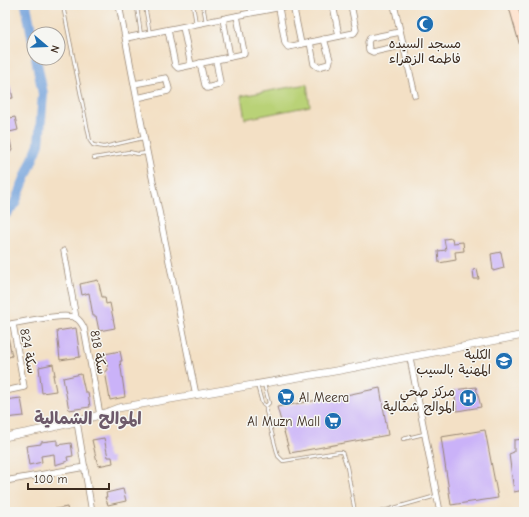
<svg xmlns="http://www.w3.org/2000/svg" width="529" height="517" font-family="'Comic Neue','Playpen Sans Arabic',sans-serif">
	<rect width="100%" height="100%" fill="#f6f6f2"/>
	<filter id="ink" filterUnits="userSpaceOnUse"><feTurbulence type="fractalNoise" baseFrequency=".025" numOctaves="2"/><feDisplacementMap in="SourceGraphic" scale="8" xChannelSelector="R" yChannelSelector="G"/><feConvolveMatrix kernelMatrix="1 2 1 2 8 2 1 2 1" color-interpolation-filters="sRGB"/></filter>
	<filter id="wash" filterUnits="userSpaceOnUse"><feTurbulence type="fractalNoise" baseFrequency=".012" numOctaves="4" result="noise"/><feDisplacementMap in="SourceGraphic" scale="16" xChannelSelector="R" yChannelSelector="G"/><feGaussianBlur stdDeviation="0.9" result="paint"/><feColorMatrix in="noise" values="0 0 0 0 0 0 0 0 0 0 0 0 0 0 0 0 0 1.4 0 .05"/><feComposite in="paint" operator="in"/></filter>
	<g filter="url(#wash)">
		<rect width="100%" height="100%" fill="#f3e0c5"/>
		<!-- park -->
		<polygon fill="#b9d277" stroke="#7a7e4a" points="307,84 310,106 245,119 241,96"/>
		<g fill="none" stroke-linecap="round" stroke-linejoin="round">
			<!-- river -->
			<g stroke="#72a1db" stroke-width="10">
				<polyline points="26,5 34,46"/>
				<polyline points="5,215 14,205 39,144 43,94 36,58"/>
			</g>
		</g>
		<g id="blocks">
			<!-- building -->
			<g fill="#cab2f8">
				<polygon points="10,85 13,98 5,99 5,86"/>
				<polygon points="15,117 18,130 5,133 5,119"/>
				<polygon points="5,139 10,140 12,150 5,160"/>
				<polygon points="452,238 453,243 463,242 464,251 455,252 456,260 439,263 438,251 446,250 444,239"/>
				<polygon points="501,252 504,268 493,271 491,254"/>
				<polygon points="477,269 479,279 474,279 473,270"/>
				<polygon points="98,280 102,297 105,297 106,304 110,303 115,328 99,331 96,316 93,316 89,293 82,295 80,284"/>
				<polygon points="76,328 80,357 60,360 57,331"/>
				<polygon points="5,332 7,332 12,356 5,358"/>
				<polygon points="120,351 122,361 120,361 125,397 110,400 105,371 108,370 105,354"/>
				<polygon points="53,364 55,375 53,375 56,391 42,393 39,367"/>
				<polygon points="81,374 85,392 88,392 90,407 69,410 63,378"/>
				<polygon points="476,387 481,407 457,411 454,390"/>
				<polygon points="380,388 388,435 290,453 277,407 336,397 336,399 346,397 346,395"/>
				<polygon points="21,398 24,416 5,418 5,400"/>
				<polygon points="485,430 498,498 451,505 441,437"/>
				<polygon points="104,438 108,457 112,457 113,463 98,466 92,440"/>
				<polygon points="524,439 524,490 514,492 509,454 514,452 514,440"/>
				<polygon points="57,440 57,445 71,443 73,456 67,457 68,461 55,465 54,454 41,456 42,462 29,465 26,446 41,444 41,442"/>
				<polygon points="123,489 126,501 108,505 105,497 107,497 106,493"/>
				<polygon points="67,507 68,512 51,512 51,510"/>
			</g>
		</g>
	</g>
	<g filter="url(#ink)">
		<use href="#blocks" fill-opacity="0" stroke="#978572" stroke-width="1"/>
		<g fill="none" stroke-linecap="round" stroke-linejoin="round">
			<defs>
				<g id="service">
					<polyline points="65,5 64,11 90,141 93,145 104,147 143,138"/>
					<polyline points="193,5 196,24"/>
					<polyline points="203,5 206,22"/>
					<polyline points="249,5 251,13"/>
					<polyline points="488,5 489,5"/>
					<polyline points="141,35 137,7 145,6 150,34"/>
					<polyline points="94,158 129,152 138,154 147,153"/>
					<polyline points="264,384 269,403 266,406 266,411 278,456 283,461 339,452 342,452 347,467 355,512"/>
					<polyline points="257,385 262,403 266,406"/>
					<polyline points="403,439 424,434"/>
					<polyline points="380,512 436,496"/>
				</g>
				<g id="minor">
					<polyline points="119,5 145,142 196,395"/>
					<polyline points="293,5 301,44"/>
					<polyline points="333,5 339,36"/>
					<polyline points="394,5 415,95"/>
					<polyline points="279,8 285,43 288,47 354,33 356,30 351,5"/>
					<polyline points="223,19 230,57"/>
					<polyline points="183,27 191,65"/>
					<polyline points="168,30 175,65 178,68 244,54 244,52 237,16"/>
					<polyline points="400,32 370,38 368,42 369,50 373,52 404,45"/>
					<polyline points="126,38 291,5"/>
					<polyline points="310,42 314,64 318,67 329,64 330,60 324,39"/>
					<polyline points="200,63 205,85 207,88 218,85 220,83 216,60"/>
					<polyline points="134,84 166,78 169,89 168,91 137,98"/>
					<polyline points="64,251 76,318"/>
					<path d="M 5,325 C 19,323 65,312 76,318 C 80,320 82,324 84,328 L 100,415"/>
					<polyline points="410,358 440,512"/>
					<polyline points="5,391 24,387 13,324"/>
					<polyline points="77,422 92,512"/>
					<polyline points="5,481 85,467"/>
				</g>
				<path id="tertiary" d="M 5,437 C 43,429 82,423 118,408 L 341,370 L 524,335"/>
				<polyline id="secondary" points="513,5 524,44"/>
			</defs>
			<!-- service casing -->
			<use href="#service" stroke="#978572" stroke-width="4"/>
			<!-- minor casing -->
			<use href="#minor" stroke="#978572" stroke-width="7"/>
			<!-- tertiary casing -->
			<use href="#tertiary" stroke="#978572" stroke-width="8"/>
			<!-- secondary casing -->
			<use href="#secondary" stroke="#978572" stroke-width="10"/>
			<!-- service -->
			<use href="#service" stroke="#fff" stroke-width="2.5"/>
			<!-- minor -->
			<use href="#minor" stroke="#fff" stroke-width="5.5"/>
			<!-- tertiary -->
			<use href="#tertiary" stroke="#fff" stroke-width="7"/>
			<!-- secondary -->
			<use href="#secondary" stroke="#fde4d1" stroke-width="8"/>
		</g>
	</g>
	<!-- icons -->
	<defs>
		<symbol id="mosque-disc" viewBox="-11 -11 22 22"><circle r="9.5" fill="#1f6fb2" stroke="#f6f6f2"/><path d="M3.5-4.9A6 6 0 1 0 3.5 4.9A5 5 0 1 1 3.5-4.9Z" fill="#fff"/></symbol>
		<symbol id="university-disc" viewBox="-11 -11 22 22"><circle r="9.5" fill="#1f6fb2" stroke="#f6f6f2"/><path d="M0-5L7-2L0 1L-7-2ZM-4 1L0 2.5L4 1V4Q0 6-4 4Z" fill="#fff"/></symbol>
		<symbol id="supermarket-disc" viewBox="-11 -11 22 22"><circle r="9.5" fill="#1f6fb2" stroke="#f6f6f2"/><path d="M-6-5.5h2.5l.6 2H6L4.5 2H-2.5L-4.4-4H-6ZM-1.5 3.2a1.3 1.3 0 1 0 .1 0ZM3 3.2a1.3 1.3 0 1 0 .1 0Z" fill="#fff"/></symbol>
		<symbol id="hospital-disc" viewBox="-11 -11 22 22"><circle r="9.5" fill="#1f6fb2" stroke="#f6f6f2"/><path d="M-5-5h3v3.5h4V-5h3V5h-3V1.5h-4V5h-3Z" fill="#fff"/></symbol>
	</defs>
	<g fill-rule="evenodd">
		<use href="#mosque-disc" x="415" y="14" width="20" height="20"/>
		<use href="#university-disc" x="494" y="351" width="20" height="20"/>
		<use href="#supermarket-disc" x="276" y="387" width="20" height="20"/>
		<use href="#hospital-disc" x="458" y="388" width="20" height="20"/>
		<use href="#supermarket-disc" x="323" y="411" width="20" height="20"/>
	</g>
	<g text-anchor="middle" stroke-width="3" stroke-linejoin="round" paint-order="stroke">
		<!-- poi labels -->
		<g font-size="13" fill="#3b2a1e" stroke="#f6f6f2" text-anchor="end">
			<text x="425" y="48" text-anchor="middle">مسجد السيده<tspan x="425" dy="15">فاطمه الزهراء</tspan></text>
			<text x="491" y="359">الكلية<tspan x="491" dy="15">المهنية بالسيب</tspan></text>
			<text x="455" y="396">مركز صحي<tspan x="455" dy="15">الموالح شمالية</tspan></text>
			<text x="299" y="402" text-anchor="start">Al Meera</text>
			<text x="320" y="426">Al Muzn Mall</text>
		</g>
		<!-- street labels -->
		<g font-size="13" fill="#3b2a1e" stroke="#f6f6f2">
			<text transform="translate(29 351) rotate(80)" y="5">سكة 824</text>
			<text transform="translate(99 352) rotate(80)" y="5">سكة 818</text>
		</g>
		<!-- district labels -->
		<g font-size="17" font-weight="bold" fill="#6d5a6a" stroke="#f6f6f2">
			<text x="88" y="424">الموالح الشمالية</text>
		</g>
	</g>
	<!-- margin -->
	<rect width="529" height="517" fill="none" stroke="#f6f6f2" stroke-width="20"/>
	<!-- north arrow -->
	<g transform="translate(46 46) rotate(109)"><circle r="19" fill="#f6f6f2" stroke="#aba49d"/>
	<path d="M0-3L7 15L0 10L-7 15Z" fill="#1f6fb2"/>
	<text y="-6" font-size="11" font-weight="bold" text-anchor="middle" fill="#3b2a1e">N</text>
	</g>
	<!-- scale -->
	<path d="M28 483v6h81v-6" fill="none" stroke="#3b2a1e" stroke-width="2"/>
	<text x="34" y="483" font-size="12" fill="#3b2a1e" stroke="#f6f6f2" stroke-width="3" paint-order="stroke">100 m</text>
</svg>
